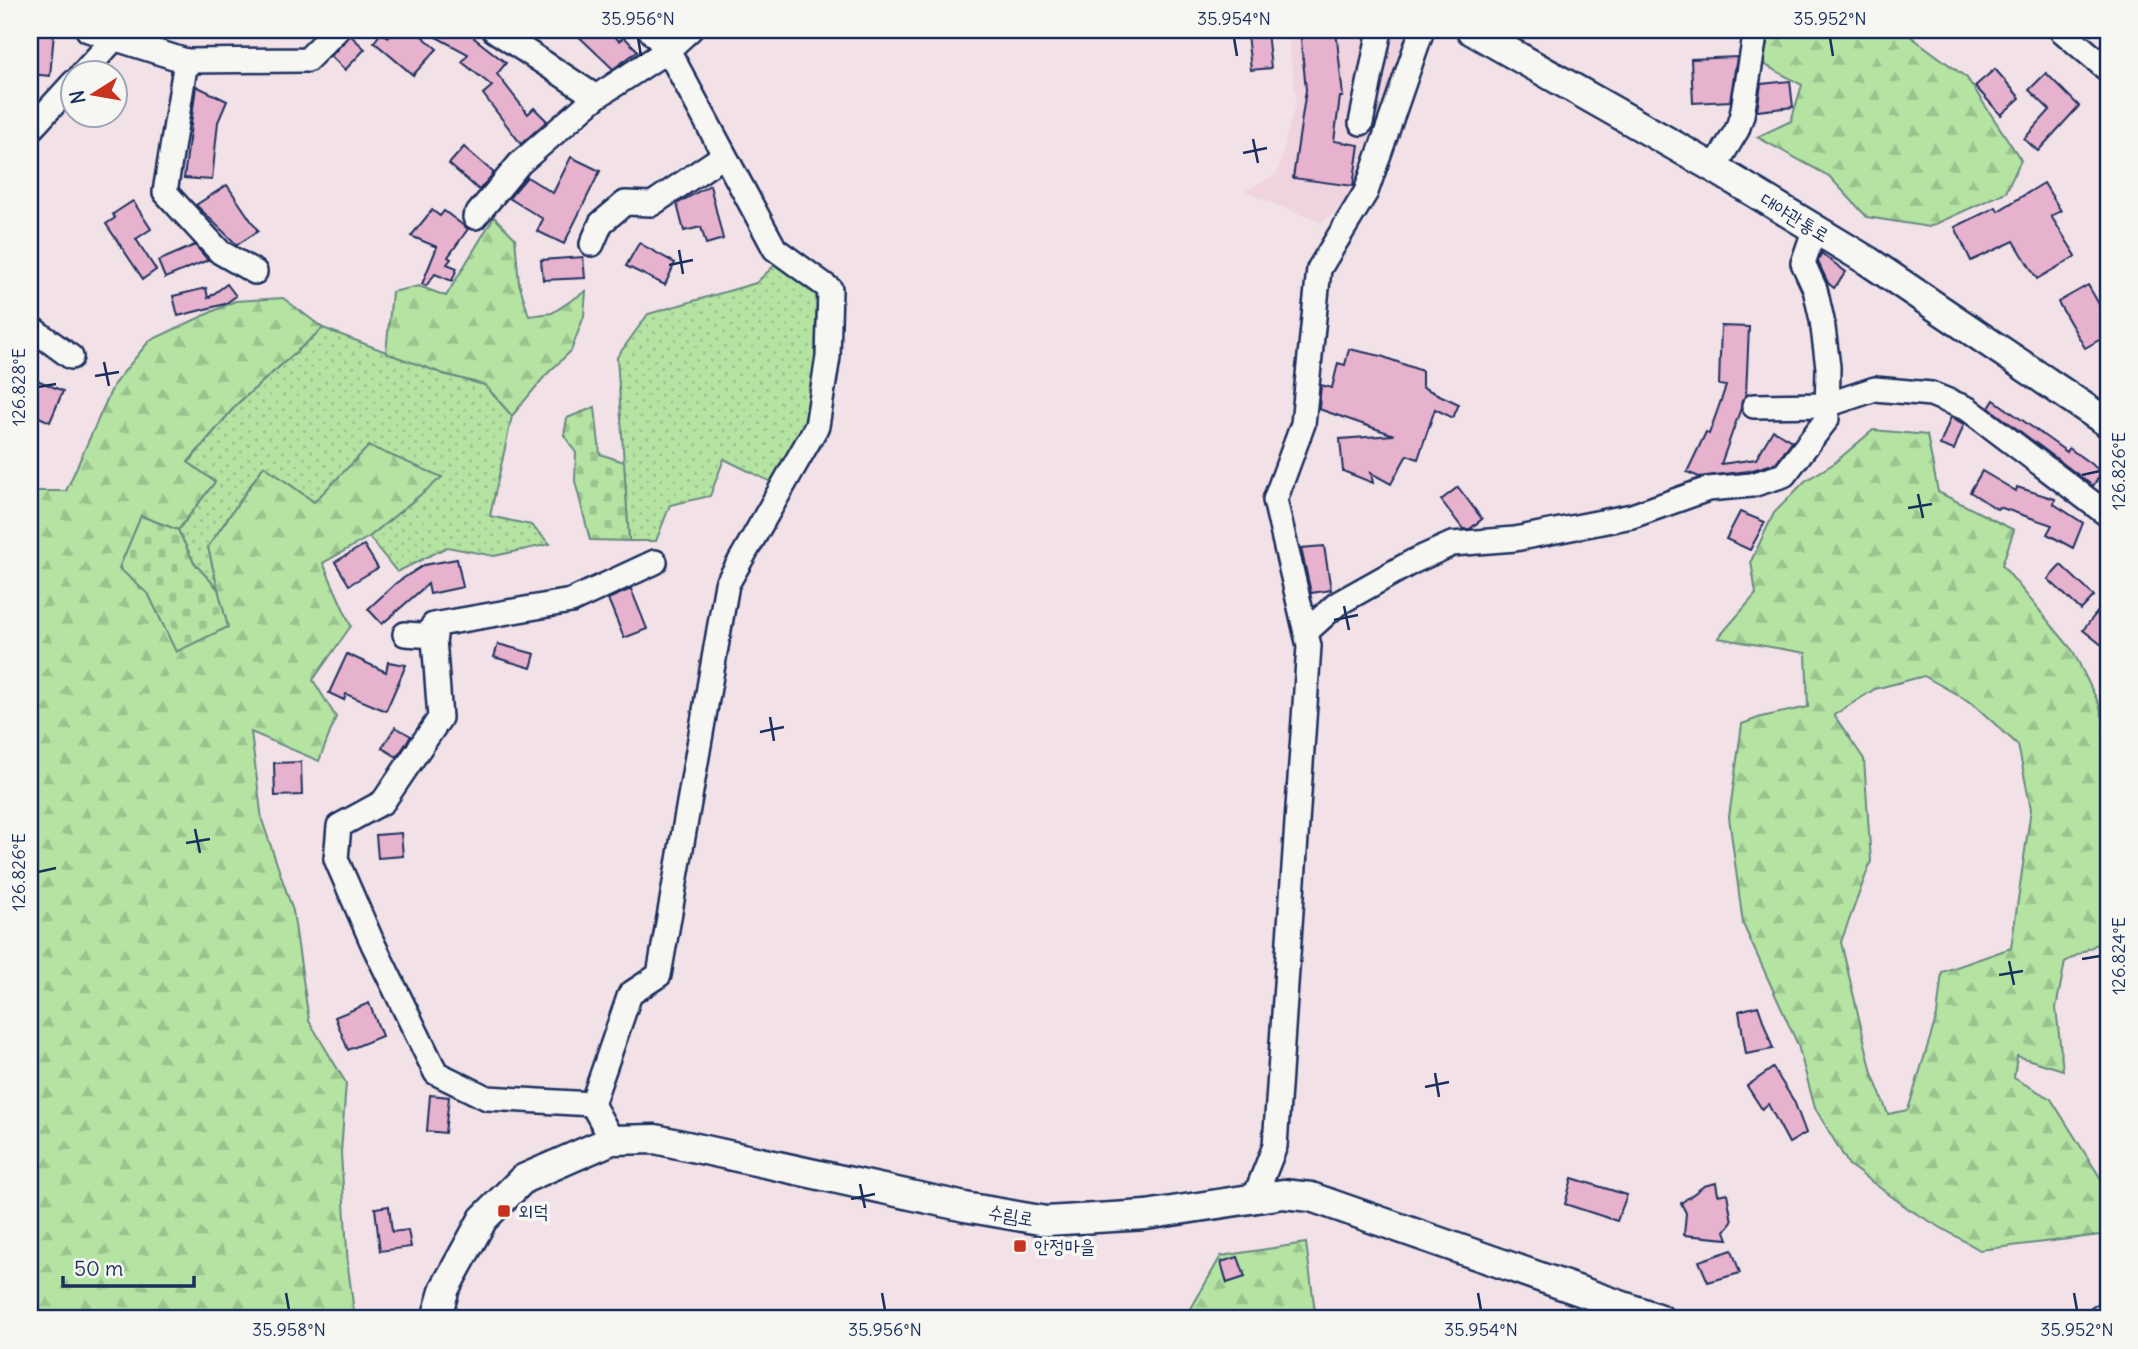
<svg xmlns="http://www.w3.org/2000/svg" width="2138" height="1349" font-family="Delius,'Poor Story',sans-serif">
	<defs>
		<pattern id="grass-dots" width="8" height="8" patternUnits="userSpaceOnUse" patternTransform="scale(1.75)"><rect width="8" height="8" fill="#b4e3a2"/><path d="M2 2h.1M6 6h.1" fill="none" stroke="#9ac38e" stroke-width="1.8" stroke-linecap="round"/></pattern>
		<pattern id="forest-firs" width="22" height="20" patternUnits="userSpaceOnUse" patternTransform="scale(1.75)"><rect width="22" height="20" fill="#b4e3a2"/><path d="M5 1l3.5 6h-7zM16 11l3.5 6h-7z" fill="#9ac38e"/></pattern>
		<pattern id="cemetery-stones" width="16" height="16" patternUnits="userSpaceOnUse" patternTransform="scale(1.75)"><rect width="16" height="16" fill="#b4e3a2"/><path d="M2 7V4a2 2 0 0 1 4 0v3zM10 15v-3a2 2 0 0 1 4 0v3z" fill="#9ac38e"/></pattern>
	</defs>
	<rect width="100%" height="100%" fill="#f2e2e7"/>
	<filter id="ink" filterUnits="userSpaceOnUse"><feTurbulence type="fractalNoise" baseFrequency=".0143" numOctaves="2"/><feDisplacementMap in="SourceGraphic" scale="14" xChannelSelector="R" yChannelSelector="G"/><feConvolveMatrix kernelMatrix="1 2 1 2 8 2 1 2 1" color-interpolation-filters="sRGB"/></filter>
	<g filter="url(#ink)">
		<!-- built -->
		<polygon fill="#efd4df" points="1292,30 1410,30 1350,200 1321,223 1244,191 1277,174 1296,100 1288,34"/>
		<!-- grass -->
		<g fill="url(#grass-dots)" stroke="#688980" stroke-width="2">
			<polygon points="779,261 814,288 824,302 811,417 775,484 724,459 710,496 670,505 656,541 629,541 617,357 648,314 756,283"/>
			<polygon points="323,328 444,374 485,385 512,416 490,516 531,525 550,544 494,556 447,547 397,572 369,537 442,477 314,502 264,466 208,547 218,589 194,563 178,530 215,482 188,463 237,404"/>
		</g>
		<!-- forest -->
		<g fill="url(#forest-firs)" stroke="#688980" stroke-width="2" fill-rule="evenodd">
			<polygon points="1739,30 1902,30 1967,78 2021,160 2006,192 1929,227 1867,217 1829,176 1757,137 1791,121 1802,85 1765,65"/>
			<polygon points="494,217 515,238 519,283 529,316 552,313 586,291 584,316 571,351 545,376 512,416 485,385 444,374 386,353 392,292 419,286 446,296"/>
			<polygon points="283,298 323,328 237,404 188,462 215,482 178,530 141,516 149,595 176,651 227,627 208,547 264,466 314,502 369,446 442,477 369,537 323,563 351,626 313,680 336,717 319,761 251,732 262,820 293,911 309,1021 346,1083 341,1153 348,1267 355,1319 30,1319 30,485 34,491 66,491 114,384 149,341 235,301"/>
			<path d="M 1873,430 L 1927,435 L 1938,492 L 2014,530 L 2002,565 L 2073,651 L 2099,704 L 2108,735 L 2108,938 L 2065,962 L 2056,1008 L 2063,1070 L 2017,1056 L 2014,1078 L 2051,1099 L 2108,1190 L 2108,1234 L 1980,1250 L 1910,1210 L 1849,1165 L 1815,1108 L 1798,1045 L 1743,924 L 1729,817 L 1742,724 L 1761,717 L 1808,707 L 1806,653 L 1718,638 L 1756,594 L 1751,561 L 1774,513 L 1805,481 L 1833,464 ZM 1924,676 L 1972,703 L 2018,745 L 2031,809 L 2011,948 L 1942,972 L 1937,1015 L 1908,1110 L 1888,1114 L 1872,1073 L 1841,942 L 1871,861 L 1864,759 L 1834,715 L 1875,689 Z"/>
			<polygon points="1306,1243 1316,1319 1185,1319 1221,1256"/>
		</g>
		<!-- cemetery -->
		<g fill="url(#cemetery-stones)" stroke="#688980" stroke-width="2">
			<polygon points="595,407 600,454 624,462 629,541 590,540 575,481 576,453 564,435 567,418"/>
			<polygon points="141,516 178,530 194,563 218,589 228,627 176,652 149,595 119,568"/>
		</g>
		<!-- building -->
		<g fill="#e7b2cd" stroke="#1b2f5e" stroke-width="2">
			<polygon points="395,30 415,30 437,49 413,75 374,42 381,33 389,37"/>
			<polygon points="423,30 478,30 474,38 506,63 497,74 528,114 534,108 547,121 521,144 483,94 492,86 462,62 468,54"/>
			<polygon points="572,30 609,30 619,41 624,37 638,51 613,69"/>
			<polygon points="1300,30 1336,30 1343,97 1340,97 1334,141 1359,145 1353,186 1293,178 1306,90"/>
			<polygon points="35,31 54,33 50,76 30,74 30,41 34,42"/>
			<polygon points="1267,32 1271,68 1251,70 1247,34"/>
			<polygon points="350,35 365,49 345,70 331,56"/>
			<polygon points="1737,57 1730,101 1693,103 1691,59"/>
			<polygon points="1995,69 2020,98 2001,115 1975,86"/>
			<polygon points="2046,73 2079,106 2038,151 2024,139 2050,110 2029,90"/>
			<polygon points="1790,81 1793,107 1757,111 1761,84"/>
			<polygon points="196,86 227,101 218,122 212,180 184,178"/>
			<polygon points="464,147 494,173 479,190 449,164"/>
			<polygon points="571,157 600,171 564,244 537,231 543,219 509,198 527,177 553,193"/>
			<polygon points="2044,183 2061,211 2051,216 2076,256 2037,279 2014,241 1971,261 1955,227 1996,207 1998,211"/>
			<polygon points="227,185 258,231 237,245 196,205"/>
			<polygon points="710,185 723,239 706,244 701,227 684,231 677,204"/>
			<polygon points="133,201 151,229 136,239 156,270 143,279 106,224 115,218 113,214"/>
			<polygon points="432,210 440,216 444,211 468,229 448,257 451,259 447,264 457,268 452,281 435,274 426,286 422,284 437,247 411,236"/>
			<polygon points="639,243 675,263 665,285 626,266"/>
			<polygon points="195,245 208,260 165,278 158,261"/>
			<polygon points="1821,253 1846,272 1834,288 1828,283 1818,262"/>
			<polygon points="583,257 585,278 543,280 541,260"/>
			<polygon points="227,284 236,296 225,304 178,316 173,296 206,288 208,298"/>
			<polygon points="2088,285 2100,306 2108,302 2108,335 2085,348 2058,302"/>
			<polygon points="1721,326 1749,327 1746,394 1721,464 1756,459 1773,430 1792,441 1776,463 1749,471 1699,477 1687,472 1706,432 1709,434 1726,386 1719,385"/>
			<polygon points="1349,349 1381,356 1422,371 1422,387 1459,404 1453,418 1435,409 1418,459 1407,455 1391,484 1371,473 1373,483 1343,471 1340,439 1394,435 1319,409 1321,385 1332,388 1338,363 1345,365"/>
			<polygon points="30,377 63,391 50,422 30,413"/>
			<polygon points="1994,400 2067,452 2069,448 2102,472 2093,486 1989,408"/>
			<polygon points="1951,417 1964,424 1954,450 1940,445"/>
			<polygon points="1982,471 2016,491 2017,487 2055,499 2054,504 2083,523 2073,548 2047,534 2052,525 1999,507 1997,509 1970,492"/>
			<polygon points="1458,487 1482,519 1470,529 1463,529 1441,500"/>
			<polygon points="1740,512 1765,522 1750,550 1726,539"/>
			<polygon points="364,545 378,568 349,585 335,562"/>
			<polygon points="1324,546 1331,590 1311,593 1301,548"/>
			<polygon points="457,559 463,587 430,594 428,584 382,624 368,609 396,583 424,565"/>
			<polygon points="2061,565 2094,596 2081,610 2048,579"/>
			<polygon points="631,589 647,629 624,638 608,599"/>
			<polygon points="2099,610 2108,617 2108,650 2083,630"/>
			<polygon points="498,644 535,654 531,668 494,657"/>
			<polygon points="347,654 386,672 388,662 406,665 386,711 346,694 344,700 329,693"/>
			<polygon points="395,727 411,736 397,757 382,748"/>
			<polygon points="301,762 302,795 275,796 274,763"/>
			<polygon points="401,833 403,856 378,858 376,835"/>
			<polygon points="369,1003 382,1036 348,1050 335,1017"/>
			<polygon points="1758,1006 1773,1049 1746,1054 1739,1011"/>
			<polygon points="1773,1068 1794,1101 1806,1133 1789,1143 1768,1104 1762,1109 1747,1086"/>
			<polygon points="430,1095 449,1097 445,1133 427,1131"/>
			<polygon points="1572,1178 1627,1195 1617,1221 1565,1204"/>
			<polygon points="1716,1183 1718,1195 1727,1193 1732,1222 1725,1231 1728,1239 1684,1235 1686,1213 1681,1203 1704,1186"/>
			<polygon points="389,1206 392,1232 408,1230 411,1247 380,1251 375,1208"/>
			<polygon points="1732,1250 1740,1273 1708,1282 1699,1261"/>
			<polygon points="1238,1257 1245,1277 1227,1283 1221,1262"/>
		</g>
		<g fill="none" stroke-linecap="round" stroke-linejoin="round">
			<defs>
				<g id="minor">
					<polyline points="88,30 186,61 307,60 337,30"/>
					<polyline points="494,30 596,97"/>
					<polyline points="2061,30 2108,70"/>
					<polyline points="186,61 165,192 220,252 255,272"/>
					<polyline points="82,74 114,39 118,30"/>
					<polyline points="1361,123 1380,30"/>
					<polyline points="30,130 74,82"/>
					<polyline points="1714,168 1737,130 1742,115 1756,30"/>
					<polyline points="475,217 520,163 596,97 668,50 650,30"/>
					<polyline points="592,244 601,223 625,203 652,204 723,156"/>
					<polyline points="30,327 71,357"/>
					<polyline points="1754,406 1827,405 1875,389 1931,394 1968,409 2108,515"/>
					<polyline points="1306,632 1337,604 1412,562 1452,544 1515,539 1632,516 1708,489 1752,485 1784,475 1827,419 1828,367 1822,320 1815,289 1803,263 1815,228"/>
					<polyline points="405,634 435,636"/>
					<polyline points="592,1104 487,1098 436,1073 373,944 336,859 339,826 383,802 440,718 433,625 571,601 655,562"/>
					<polyline points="612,1140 592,1104 630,994 659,975 727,584 817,426 828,357 830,289 775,249 668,50 690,30"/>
					<polyline points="1254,1199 1275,1146 1309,646 1275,500 1303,424 1319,269 1366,192 1422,30"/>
				</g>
				<g id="major">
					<polyline points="1471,30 1714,168 1868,261 2108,423"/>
					<polyline points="436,1319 445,1288 483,1219 523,1179 612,1140 655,1139 965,1207 1046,1221 1146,1215 1283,1194 1311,1197 1660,1319"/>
					<polyline points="2102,1319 2108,1316"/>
				</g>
			</defs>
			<!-- minor casing -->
			<use href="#minor" stroke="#1b2f5e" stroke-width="28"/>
			<!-- major casing -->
			<use href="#major" stroke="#1b2f5e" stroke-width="33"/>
			<!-- minor -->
			<use href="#minor" stroke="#f6f6f2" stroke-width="23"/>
			<!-- major -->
			<use href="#major" stroke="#f6f6f2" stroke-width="28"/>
		</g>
	</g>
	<!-- ticks -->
	<path fill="none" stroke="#1b2f5e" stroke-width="2.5" d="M 638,38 L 641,56M 1234,38 L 1237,56M 1830,38 L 1833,56M 1253,139 L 1258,163M 1243,153 L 1267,148M 679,250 L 683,274M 669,265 L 693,260M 104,362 L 109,386M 95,376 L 119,372M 38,387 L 56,384M 2082,475 L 2100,471M 1918,494 L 1923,518M 1908,508 L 1932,504M 1344,606 L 1349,630M 1334,620 L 1358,615M 770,717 L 774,741M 760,732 L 784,727M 195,829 L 200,853M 186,843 L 210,839M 38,872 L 56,868M 2082,959 L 2100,956M 2009,961 L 2014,985M 1999,975 L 2023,971M 1435,1073 L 1439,1097M 1425,1087 L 1449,1082M 860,1184 L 865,1208M 851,1199 L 875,1194M 286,1293 L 289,1310M 882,1293 L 885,1310M 1478,1293 L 1481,1310M 2074,1293 L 2077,1310"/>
	<!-- markers -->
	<g fill="#c8321e" stroke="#f6f6f2" stroke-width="2.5">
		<rect x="497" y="1204" width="14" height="14" rx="3.5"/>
		<rect x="1013" y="1239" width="14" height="14" rx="3.5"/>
	</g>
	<g text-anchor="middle" stroke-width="7" stroke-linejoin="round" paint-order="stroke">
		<!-- street labels -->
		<g font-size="19" fill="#1b2f5e" stroke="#f6f6f2">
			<text transform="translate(1795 217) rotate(31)" y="7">대야관통로</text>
			<text transform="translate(1011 1215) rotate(10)" y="7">수림로</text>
		</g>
		<!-- poi labels -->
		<g font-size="19" fill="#1b2f5e" stroke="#f6f6f2" text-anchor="start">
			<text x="518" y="1218">외덕</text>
			<text x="1034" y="1253">안정마을</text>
		</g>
	</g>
	<!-- margin -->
	<rect width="2138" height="1349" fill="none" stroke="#f6f6f2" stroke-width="77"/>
	<!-- north arrow -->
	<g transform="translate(94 94) rotate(259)"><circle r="33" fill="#f6f6f2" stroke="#9ea6b7" stroke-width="2"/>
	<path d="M0-5L12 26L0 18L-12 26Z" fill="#c8321e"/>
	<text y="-10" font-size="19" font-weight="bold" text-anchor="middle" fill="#1b2f5e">N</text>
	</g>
	<!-- scale -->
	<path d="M63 1276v10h131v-10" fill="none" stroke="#1b2f5e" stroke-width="3.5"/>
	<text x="74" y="1276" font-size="21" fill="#1b2f5e" stroke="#f6f6f2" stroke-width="5" paint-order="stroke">50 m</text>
	<rect x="38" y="38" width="2062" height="1272" fill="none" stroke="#1b2f5e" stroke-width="2.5"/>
	<g font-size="18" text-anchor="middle" fill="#1b2f5e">
		<text x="638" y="25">35.956°N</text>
		<text x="1234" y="25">35.954°N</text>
		<text x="1830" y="25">35.952°N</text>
		<text transform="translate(19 387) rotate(-90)" y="6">126.828°E</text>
		<text transform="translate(2119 471) rotate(-90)" y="6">126.826°E</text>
		<text transform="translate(19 872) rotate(-90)" y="6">126.826°E</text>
		<text transform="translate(2119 956) rotate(-90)" y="6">126.824°E</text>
		<text x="289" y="1336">35.958°N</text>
		<text x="885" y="1336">35.956°N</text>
		<text x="1481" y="1336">35.954°N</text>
		<text x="2077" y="1336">35.952°N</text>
	</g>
</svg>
